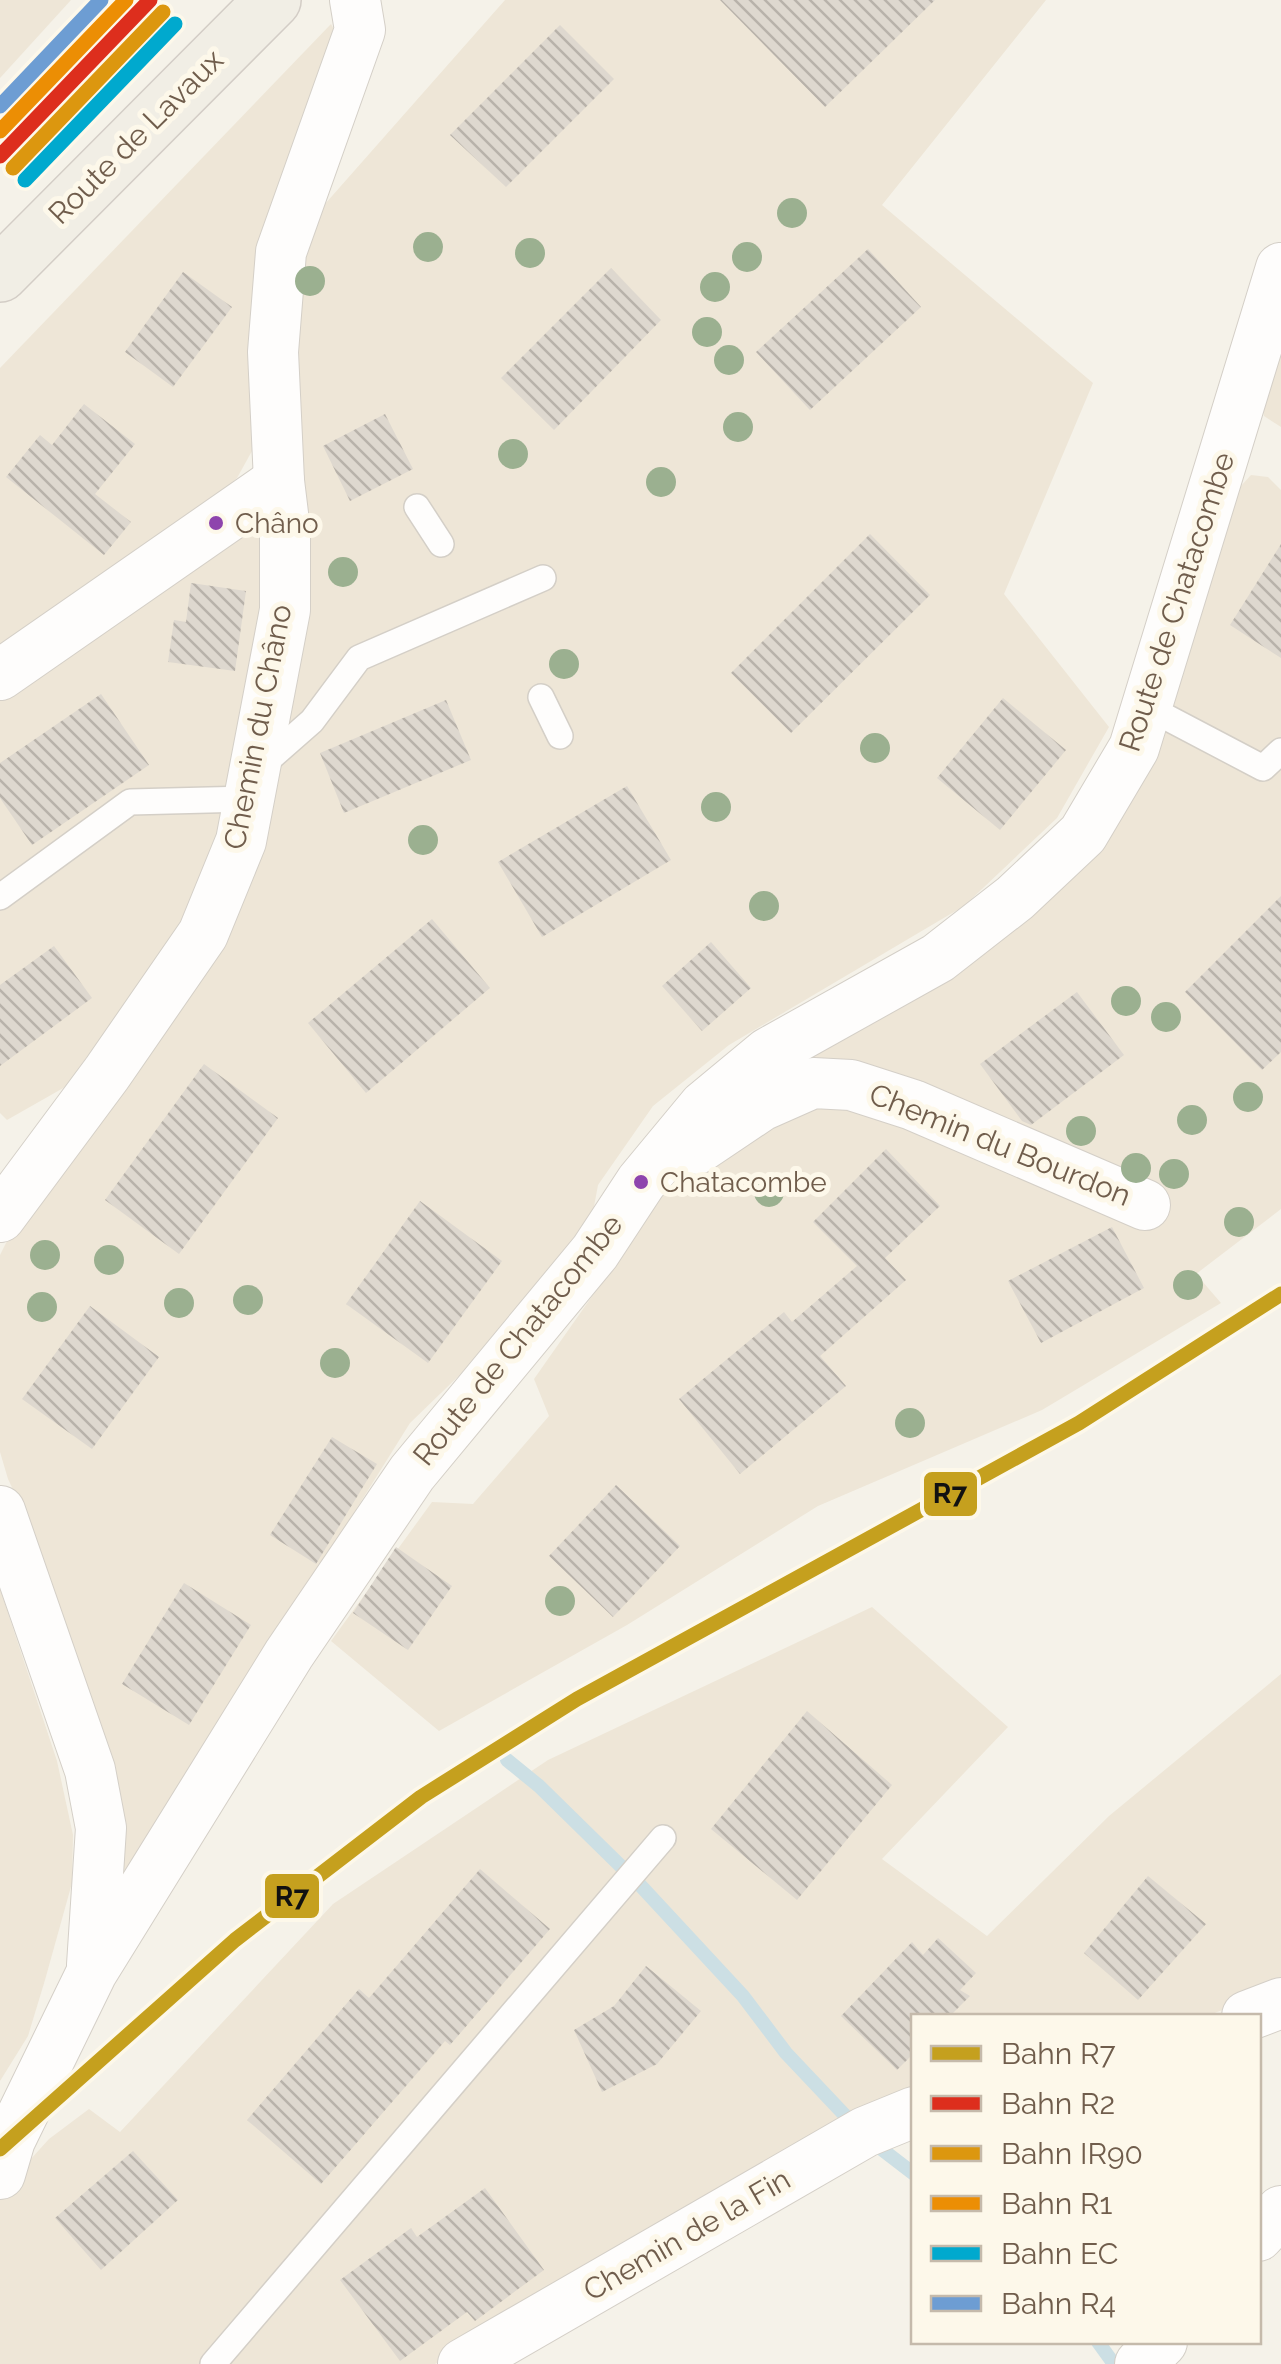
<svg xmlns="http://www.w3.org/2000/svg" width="1281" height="2364" font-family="Raleway,sans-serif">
	<defs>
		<pattern id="building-back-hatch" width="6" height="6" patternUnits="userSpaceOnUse" patternTransform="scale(2.5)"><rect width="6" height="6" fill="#ded8cf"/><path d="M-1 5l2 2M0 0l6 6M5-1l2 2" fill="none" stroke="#b8b2aa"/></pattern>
	</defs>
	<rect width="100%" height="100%" fill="#f5f2e9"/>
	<!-- residential -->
	<g fill="#eee6d7">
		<polygon points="0,0 71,0 0,78"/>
		<polygon points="505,0 1046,0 882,205 1093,383 1004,594 1109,727 1057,818 964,906 729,1045 653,1106 598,1185 593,1212 503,1333 410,1423 125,1879 120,1818 35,1535 8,1479 0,1452 0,1255 15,1225 249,865 294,347 310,221"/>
		<polygon points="331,24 338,37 257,442 237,478 202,510 0,658 0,368"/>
		<polygon points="1281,352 1281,427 1264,416 1262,403"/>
		<polygon points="1251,475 1268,477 1281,490 1281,1209 1196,1274 1221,1303 1042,1410 818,1506 627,1625 439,1731 331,1641 432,1502 473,1504 549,1416 534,1379 715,1121 1150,758 1240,487"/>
		<polygon points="250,525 261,526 267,612 216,839 181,928 65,1087 7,1120 0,1113 0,697"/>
		<polygon points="0,1589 57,1761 73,1835 72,1883 45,1980 28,2036 0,2081"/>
		<polygon points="872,1607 1008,1727 882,1859 987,1936 1109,1816 1281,1674 1281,1987 1207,2016 914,2016 913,2095 848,2125 435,2364 0,2364 0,2193 49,2139 89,2109 120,2132 333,1904 548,1760"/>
	</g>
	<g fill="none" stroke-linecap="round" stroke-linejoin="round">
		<!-- stream -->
		<g stroke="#ccdfe4" stroke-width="14">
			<polyline points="507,1760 539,1786 640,1885 743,1996 786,2053 855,2126"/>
			<polyline points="871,2141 914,2174"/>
			<polyline points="1098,2342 1114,2364"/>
		</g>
	</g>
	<!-- building -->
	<g fill="url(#building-back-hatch)">
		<polygon points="720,0 935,0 825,107"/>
		<polygon points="560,25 614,79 506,187 450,135"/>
		<polygon points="868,249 921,307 810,410 756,352"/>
		<polygon points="611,268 661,320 554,430 501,378"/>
		<polygon points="183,272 232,307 173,387 125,352"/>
		<polygon points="84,404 135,444 95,494 131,522 104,555 6,477 40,435 52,445"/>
		<polygon points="385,414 413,469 350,501 323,446"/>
		<polygon points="870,534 930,595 791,733 731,673"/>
		<polygon points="1281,544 1281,658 1230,625"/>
		<polygon points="191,583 246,591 235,671 168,662 174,620 186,622"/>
		<polygon points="101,694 149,765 32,845 0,798 0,763"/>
		<polygon points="1003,698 1066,750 1000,830 937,778"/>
		<polygon points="446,700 471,760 344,813 320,753"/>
		<polygon points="627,786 671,860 542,937 498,862"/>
		<polygon points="1281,896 1281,1052 1262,1070 1185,992"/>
		<polygon points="432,919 490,988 366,1093 308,1023"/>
		<polygon points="711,942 751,988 702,1031 662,986"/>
		<polygon points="54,946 92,998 0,1066 0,985"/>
		<polygon points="1077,992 1124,1055 1031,1125 1022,1121 980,1064"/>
		<polygon points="204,1064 278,1118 179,1254 105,1200"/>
		<polygon points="886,1149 940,1206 885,1258 906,1280 820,1356 846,1386 740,1474 679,1399 784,1312 792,1322 857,1266 813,1222"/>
		<polygon points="420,1201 502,1261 428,1363 346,1304"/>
		<polygon points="1112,1227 1144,1288 1041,1343 1008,1281"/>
		<polygon points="90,1306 159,1357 92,1449 22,1399"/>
		<polygon points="332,1437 377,1464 316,1564 270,1535"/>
		<polygon points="616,1485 680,1546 613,1617 549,1556"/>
		<polygon points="396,1547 452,1586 408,1650 353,1613"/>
		<polygon points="184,1583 251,1625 189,1725 122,1684"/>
		<polygon points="807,1711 892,1785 797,1900 711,1829"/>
		<polygon points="480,1869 550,1929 450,2045 445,2041 321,2184 247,2120 359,1989 369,1998"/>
		<polygon points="1148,1876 1206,1924 1138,2000 1084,1953"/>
		<polygon points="938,1938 976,1973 960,1990 970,1996 950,2016 914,2016 914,2053 897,2070 841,2016 912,1942 923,1955"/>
		<polygon points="646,1966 701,2011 657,2064 602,2092 574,2030 614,2006"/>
		<polygon points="133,2151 178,2200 101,2270 55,2218"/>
		<polygon points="485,2188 544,2270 475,2321 467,2312 400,2361 340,2280 411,2228 417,2237"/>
	</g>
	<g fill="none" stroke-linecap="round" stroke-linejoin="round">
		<defs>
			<g id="service">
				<polyline points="417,507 441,544"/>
				<polyline points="541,697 560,736"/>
				<polyline points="1147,707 1263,768 1281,751"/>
				<polyline points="262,765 312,721 359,658 543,578"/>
				<polyline points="0,897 130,802 248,799"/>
				<polyline points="213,2364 663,1838"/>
			</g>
			<g id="minor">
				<polyline points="0,675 279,481"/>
				<polyline points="697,1149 761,1106 813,1083 851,1085 913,1105 1145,1205"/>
				<polyline points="0,1217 107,1073 203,934 241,841 285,610 285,530 279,481 273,352 281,252 360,30 355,0"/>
				<polyline points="0,1511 90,1770 101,1828 92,1965"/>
				<polyline points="1247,2016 1281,2003"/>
				<polyline points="0,2174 10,2140 92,1972 289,1654 412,1473 595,1252 641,1182 704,1106 768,1053 938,958 1015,898 1083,834 1134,748 1281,268"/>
				<polyline points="1258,2236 1281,2211"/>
				<polyline points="463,2364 865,2132 914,2112"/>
				<polyline points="1140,2364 1162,2342"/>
			</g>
			<polyline id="primary" points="0,274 273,0"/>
		</defs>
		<!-- service casing -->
		<use href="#service" stroke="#d4cfc7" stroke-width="28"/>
		<!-- minor casing -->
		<use href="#minor" stroke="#d4cfc7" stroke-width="52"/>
		<!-- primary casing -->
		<use href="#primary" stroke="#d3cdc6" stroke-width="58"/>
		<!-- service -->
		<use href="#service" stroke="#fefdfc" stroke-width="25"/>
		<!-- minor -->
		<use href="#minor" stroke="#fefdfc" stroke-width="50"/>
		<!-- primary -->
		<use href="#primary" stroke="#f1eee5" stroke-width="55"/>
		<defs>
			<polyline id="rail-1" points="0,2149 235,1940 421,1797 577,1699 1079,1423 1281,1294"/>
			<polyline id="rail-2" points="0,156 150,0"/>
			<polyline id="rail-3" points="13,168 163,12"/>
			<polyline id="rail-4" points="0,131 126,0"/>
			<polyline id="rail-5" points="25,180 175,24"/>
			<polyline id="rail-6" points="0,106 101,0"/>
		</defs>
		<!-- rail-1 casing -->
		<use href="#rail-1" stroke="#fdf8ea" stroke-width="22"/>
		<!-- rail-2 casing -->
		<use href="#rail-2" stroke="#fdf8ea" stroke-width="22"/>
		<!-- rail-3 casing -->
		<use href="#rail-3" stroke="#fdf8ea" stroke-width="22"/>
		<!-- rail-4 casing -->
		<use href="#rail-4" stroke="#fdf8ea" stroke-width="22"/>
		<!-- rail-5 casing -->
		<use href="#rail-5" stroke="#fdf8ea" stroke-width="22"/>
		<!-- rail-6 casing -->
		<use href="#rail-6" stroke="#fdf8ea" stroke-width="22"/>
		<!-- rail-1 -->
		<use href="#rail-1" stroke="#c5a01e" stroke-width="15"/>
		<!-- rail-2 -->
		<use href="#rail-2" stroke="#dd2e1d" stroke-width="15"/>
		<!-- rail-3 -->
		<use href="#rail-3" stroke="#dc970f" stroke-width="15"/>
		<!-- rail-4 -->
		<use href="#rail-4" stroke="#ec8e04" stroke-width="15"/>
		<!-- rail-5 -->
		<use href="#rail-5" stroke="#00a9ce" stroke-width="15"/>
		<!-- rail-6 -->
		<use href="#rail-6" stroke="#6d9dd3" stroke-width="15"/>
	</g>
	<!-- trees -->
	<g fill="#9bb090">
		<circle cx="792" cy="213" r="15"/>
		<circle cx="428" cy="247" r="15"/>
		<circle cx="530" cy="253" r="15"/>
		<circle cx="747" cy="257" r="15"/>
		<circle cx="310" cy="281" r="15"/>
		<circle cx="715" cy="287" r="15"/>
		<circle cx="707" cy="332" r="15"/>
		<circle cx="729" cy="360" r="15"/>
		<circle cx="738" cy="427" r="15"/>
		<circle cx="513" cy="454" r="15"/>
		<circle cx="661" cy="482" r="15"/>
		<circle cx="343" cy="572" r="15"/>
		<circle cx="564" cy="664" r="15"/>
		<circle cx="875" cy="748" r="15"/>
		<circle cx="716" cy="807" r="15"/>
		<circle cx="423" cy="840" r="15"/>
		<circle cx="764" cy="906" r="15"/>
		<circle cx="1126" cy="1001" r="15"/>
		<circle cx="1166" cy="1017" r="15"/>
		<circle cx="1248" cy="1097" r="15"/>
		<circle cx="1192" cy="1120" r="15"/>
		<circle cx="1081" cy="1131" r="15"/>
		<circle cx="1136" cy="1168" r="15"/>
		<circle cx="1174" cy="1174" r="15"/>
		<circle cx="769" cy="1192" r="15"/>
		<circle cx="1239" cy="1222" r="15"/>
		<circle cx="45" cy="1255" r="15"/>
		<circle cx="109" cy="1260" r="15"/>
		<circle cx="1188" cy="1285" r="15"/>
		<circle cx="248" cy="1300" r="15"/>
		<circle cx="179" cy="1303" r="15"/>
		<circle cx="42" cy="1307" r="15"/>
		<circle cx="335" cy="1363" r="15"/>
		<circle cx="910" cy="1423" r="15"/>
		<circle cx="560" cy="1601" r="15"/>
	</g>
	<!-- markers -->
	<g fill="#8e44ad" stroke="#fdf8ea" stroke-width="4">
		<circle cx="216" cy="523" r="9"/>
		<circle cx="641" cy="1182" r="9"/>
	</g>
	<g text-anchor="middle" stroke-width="10" stroke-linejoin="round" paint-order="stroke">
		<!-- bus labels -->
		<g font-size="28" fill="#705d4c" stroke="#fdf8ea" text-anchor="start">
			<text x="235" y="533">Châno</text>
			<text x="660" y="1192">Chatacombe</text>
		</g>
		<!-- street labels -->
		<g font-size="30" fill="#705d4c" stroke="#fdf8ea">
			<text transform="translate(136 137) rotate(-45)" y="10">Route de Lavaux</text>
			<text transform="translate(1177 602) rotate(-72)" y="10">Route de Chatacombe</text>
			<text transform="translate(258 727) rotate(-79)" y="10">Chemin du Châno</text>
			<text transform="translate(1000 1145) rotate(22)" y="10">Chemin du Bourdon</text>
			<text transform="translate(518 1340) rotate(-51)" y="10">Route de Chatacombe</text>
			<text transform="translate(687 2235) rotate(-30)" y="10">Chemin de la Fin</text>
		</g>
	</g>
	<g stroke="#fdf8ea" stroke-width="4">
		<rect x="922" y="1470" width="57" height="48" rx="10" fill="#c5a01e"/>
		<rect x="263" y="1872" width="58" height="48" rx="10" fill="#c5a01e"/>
	</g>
	<g font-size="28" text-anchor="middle" font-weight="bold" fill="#111">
		<text x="950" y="1503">R7</text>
		<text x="292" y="1906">R7</text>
	</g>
	<!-- legend -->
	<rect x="911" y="2014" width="350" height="330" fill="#fdf8ea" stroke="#c5baab" stroke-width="2.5"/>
	<rect x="931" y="2046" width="50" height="15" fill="#c5a01e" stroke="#c5baab" stroke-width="2.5"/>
	<text x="1001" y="2064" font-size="30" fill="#705d4c">Bahn R7</text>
	<rect x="931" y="2096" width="50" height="15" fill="#dd2e1d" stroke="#c5baab" stroke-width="2.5"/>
	<text x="1001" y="2114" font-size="30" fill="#705d4c">Bahn R2</text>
	<rect x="931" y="2146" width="50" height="15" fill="#dc970f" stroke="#c5baab" stroke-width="2.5"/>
	<text x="1001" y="2164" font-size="30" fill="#705d4c">Bahn IR90</text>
	<rect x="931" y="2196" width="50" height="15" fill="#ec8e04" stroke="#c5baab" stroke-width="2.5"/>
	<text x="1001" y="2214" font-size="30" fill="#705d4c">Bahn R1</text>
	<rect x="931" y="2246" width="50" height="15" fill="#00a9ce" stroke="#c5baab" stroke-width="2.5"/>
	<text x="1001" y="2264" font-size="30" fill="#705d4c">Bahn EC</text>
	<rect x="931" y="2296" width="50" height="15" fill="#6d9dd3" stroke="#c5baab" stroke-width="2.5"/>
	<text x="1001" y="2314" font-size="30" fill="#705d4c">Bahn R4</text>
</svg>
